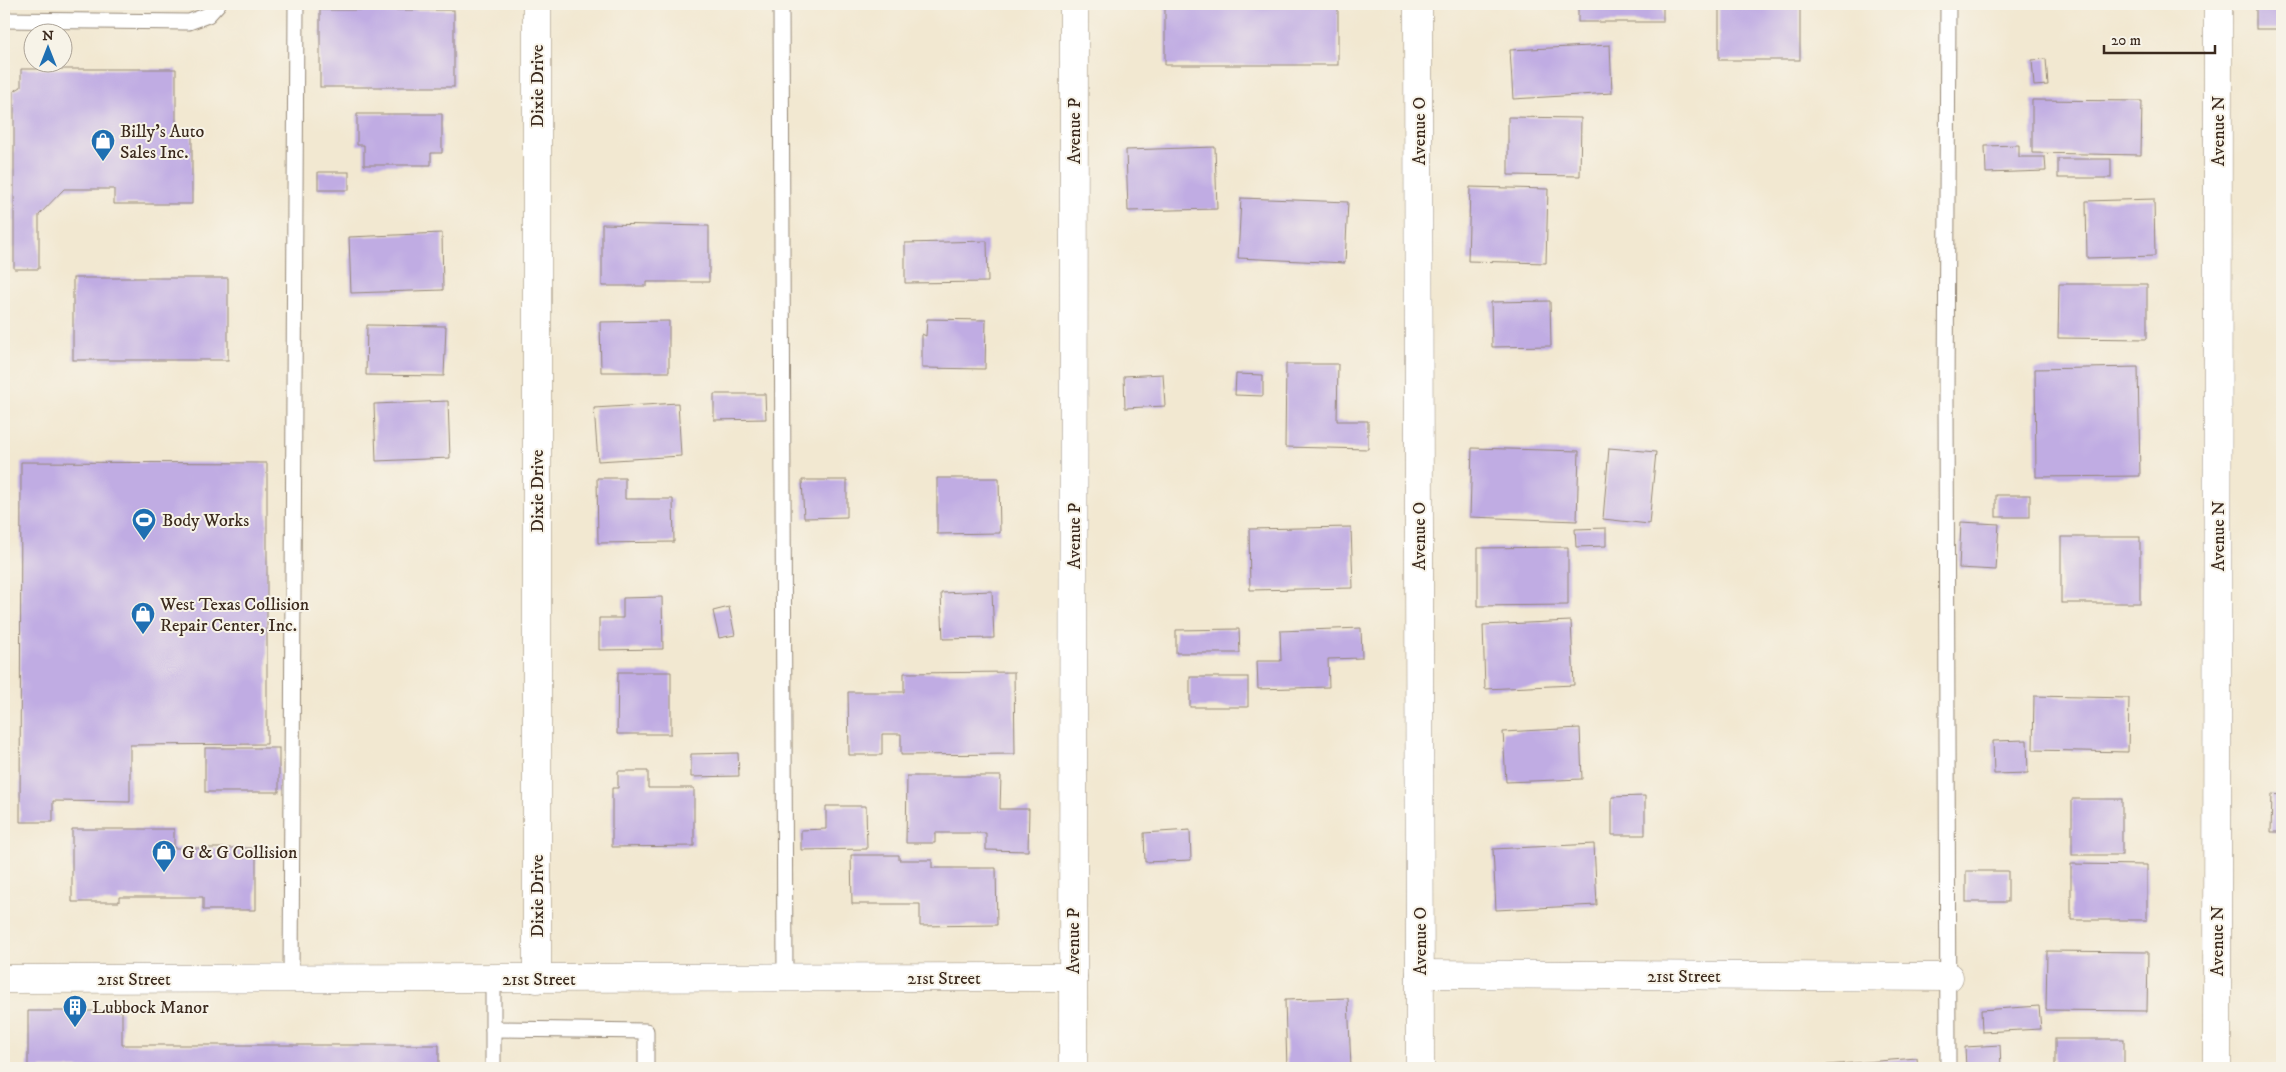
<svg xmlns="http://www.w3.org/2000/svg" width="2286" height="1072" font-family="'IM FELL DW Pica',serif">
	<rect width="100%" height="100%" fill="#f7f3e8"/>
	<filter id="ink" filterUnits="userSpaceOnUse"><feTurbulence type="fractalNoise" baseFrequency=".02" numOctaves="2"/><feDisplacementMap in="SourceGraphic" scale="10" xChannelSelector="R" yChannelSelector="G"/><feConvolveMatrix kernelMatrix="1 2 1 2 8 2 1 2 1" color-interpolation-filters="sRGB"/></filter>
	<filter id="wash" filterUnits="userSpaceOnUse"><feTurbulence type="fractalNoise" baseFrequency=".0096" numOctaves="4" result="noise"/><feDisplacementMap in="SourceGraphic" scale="20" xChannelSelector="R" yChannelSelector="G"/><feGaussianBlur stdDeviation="1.12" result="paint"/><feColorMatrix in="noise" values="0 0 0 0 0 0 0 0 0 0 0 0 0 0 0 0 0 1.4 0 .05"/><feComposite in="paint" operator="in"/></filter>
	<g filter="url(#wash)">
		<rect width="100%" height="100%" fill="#f2e8d1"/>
		<g id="blocks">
			<!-- building -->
			<g fill="#c0ace3">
				<rect x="1165" y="4" width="173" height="61"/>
				<rect x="1482" y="4" width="86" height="2"/>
				<rect x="1578" y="4" width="85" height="18"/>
				<rect x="1719" y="4" width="81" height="56"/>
				<rect x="2256" y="4" width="26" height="25"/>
				<rect x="320" y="10" width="134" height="77"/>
				<polygon points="1610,45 1612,93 1513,99 1510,50"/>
				<polygon points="2046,59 2048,85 2034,86 2032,60"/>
				<polygon points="21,69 176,69 176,135 192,135 192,204 114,204 114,189 64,189 39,215 39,269 14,269 14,91 21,87"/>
				<polygon points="2032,100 2142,101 2141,155 2032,153"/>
				<polygon points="357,114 442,114 442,153 431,153 431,165 364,165 364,145 357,145"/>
				<polygon points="1508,117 1581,118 1580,176 1508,175"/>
				<polygon points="2019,145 2019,157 2045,157 2046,171 1986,173 1985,146"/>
				<polygon points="1215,147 1217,209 1128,211 1126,150"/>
				<rect x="2058" y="159" width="53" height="19"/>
				<rect x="318" y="172" width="31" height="18"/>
				<polygon points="1470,187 1548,189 1546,263 1468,261"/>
				<polygon points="1241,198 1348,202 1345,263 1238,258"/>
				<polygon points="2154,199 2155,256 2087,258 2086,201"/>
				<polygon points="602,224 709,226 709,282 647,282 647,286 602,286"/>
				<polygon points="442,233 443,290 351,293 349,237"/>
				<polygon points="987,241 988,282 905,283 905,243"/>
				<rect x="73" y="278" width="155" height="82"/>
				<polygon points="2059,284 2147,284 2147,339 2058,338"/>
				<polygon points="1550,301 1551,346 1492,347 1491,302"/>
				<polygon points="927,319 986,320 985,369 922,368 922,334 926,336"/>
				<polygon points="669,321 669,372 601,372 600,322"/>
				<polygon points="367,325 446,326 444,376 366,375"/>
				<polygon points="1286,364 1338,364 1337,421 1368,421 1368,449 1285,447"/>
				<polygon points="2138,367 2140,476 2036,477 2035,369"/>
				<polygon points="1163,374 1165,406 1125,408 1124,376"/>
				<polygon points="1236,374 1263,375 1263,396 1235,395"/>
				<polygon points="714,394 765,394 766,419 714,420"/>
				<polygon points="448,401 450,458 376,461 374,404"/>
				<polygon points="678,403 681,456 598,461 594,408"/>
				<polygon points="1472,448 1579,451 1577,521 1470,517"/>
				<polygon points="1609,448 1656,452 1649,524 1603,519"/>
				<polygon points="21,462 267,463 267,744 130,745 130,802 53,801 53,822 20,822"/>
				<polygon points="597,478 625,478 625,499 673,499 674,542 598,543"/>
				<polygon points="937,478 999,478 1000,533 937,534"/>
				<polygon points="802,480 847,480 847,517 804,518"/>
				<rect x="1996" y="495" width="34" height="22"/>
				<polygon points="1961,522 1999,524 1996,570 1959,568"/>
				<polygon points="1351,527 1353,588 1250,590 1249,529"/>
				<polygon points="1606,528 1606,546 1576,547 1575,529"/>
				<rect x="2061" y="537" width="79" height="66"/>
				<polygon points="1568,547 1568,605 1478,606 1478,548"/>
				<polygon points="992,591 994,638 943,639 941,593"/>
				<polygon points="662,597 663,649 599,650 599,618 623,618 623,598"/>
				<polygon points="729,607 735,635 719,638 713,611"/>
				<polygon points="1571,621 1574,685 1485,689 1483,625"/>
				<polygon points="1361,628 1362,658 1328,659 1329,687 1258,689 1257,661 1281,661 1280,631"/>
				<polygon points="1239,629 1240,653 1176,653 1176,630"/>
				<polygon points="618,672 671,672 671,734 617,734"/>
				<polygon points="1014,672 1015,754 901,755 901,734 882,734 882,755 849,755 848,692 904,692 904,673"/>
				<rect x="1190" y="677" width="58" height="30"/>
				<polygon points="2034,696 2129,698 2128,752 2033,750"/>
				<polygon points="1580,728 1582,779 1506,782 1503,732"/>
				<polygon points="2027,740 2028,773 1994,774 1993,741"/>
				<rect x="205" y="748" width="74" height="44"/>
				<polygon points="738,753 739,776 691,777 691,754"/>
				<polygon points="618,771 648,771 648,788 694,788 694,846 612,847 612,788 618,788"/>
				<polygon points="907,776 1001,776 1000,809 1029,809 1028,851 986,850 986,833 935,833 935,843 906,843"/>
				<polygon points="2272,794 2282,795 2282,832 2271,832"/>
				<polygon points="1645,796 1645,835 1612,835 1612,797"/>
				<rect x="2072" y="799" width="50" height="56"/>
				<polygon points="826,806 866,806 867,849 801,850 801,830 826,829"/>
				<polygon points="72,829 174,829 174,848 256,848 256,910 203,910 203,897 119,897 119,902 72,902"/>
				<polygon points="1190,830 1191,860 1145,862 1144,833"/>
				<polygon points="1594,844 1597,905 1496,910 1493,849"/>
				<polygon points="851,855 899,855 899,860 932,860 932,868 996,868 997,925 920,926 920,904 852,904"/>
				<polygon points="2071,864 2147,865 2147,920 2071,920"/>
				<rect x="1966" y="871" width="42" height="31"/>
				<polygon points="2047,951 2148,952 2147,1011 2046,1010"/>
				<polygon points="1348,998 1351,1068 1287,1068 1285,1000"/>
				<polygon points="2039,1006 2041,1029 1982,1032 1981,1010"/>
				<polygon points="28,1011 122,1011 122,1045 439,1045 439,1068 36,1068 28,1067"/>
				<rect x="2055" y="1039" width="69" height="29"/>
				<polygon points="2000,1045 2001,1068 1966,1068 1965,1047"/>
				<polygon points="1917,1058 1918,1068 1827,1068 1827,1065"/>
				<polygon points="1773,1062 1773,1068 1728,1068 1728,1065"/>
			</g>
		</g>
	</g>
	<g filter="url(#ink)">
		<use href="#blocks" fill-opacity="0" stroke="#968978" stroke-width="1"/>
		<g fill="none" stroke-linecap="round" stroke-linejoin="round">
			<defs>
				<g id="lane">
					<polyline points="781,4 785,978"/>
					<polyline points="1948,4 1946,396 1948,1068"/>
					<polyline points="4,20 189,22 208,15 218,4"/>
					<polyline points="291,979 296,4"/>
					<polyline points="493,979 493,1068"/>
					<polyline points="493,1029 646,1031 646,1068"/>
				</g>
				<g id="street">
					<polyline points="537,4 537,979"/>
					<polyline points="1418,4 1420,1068"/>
					<polyline points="1420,974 1949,977"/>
					<polyline points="4,979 1073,977"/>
					<polyline points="1073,1068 1074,4"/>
					<polyline points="2217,1068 2218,4"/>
				</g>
			</defs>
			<!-- lane casing -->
			<use href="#lane" stroke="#968978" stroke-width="17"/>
			<!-- street casing -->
			<use href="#street" stroke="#968978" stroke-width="29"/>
			<!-- lane -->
			<use href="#lane" stroke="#fff" stroke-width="15"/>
			<!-- street -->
			<use href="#street" stroke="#fff" stroke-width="28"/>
		</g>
	</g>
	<!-- icons -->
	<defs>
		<symbol id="shop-pin" viewBox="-11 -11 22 30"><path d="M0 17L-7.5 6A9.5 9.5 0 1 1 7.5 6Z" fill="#1f6fb2" stroke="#f7f3e8"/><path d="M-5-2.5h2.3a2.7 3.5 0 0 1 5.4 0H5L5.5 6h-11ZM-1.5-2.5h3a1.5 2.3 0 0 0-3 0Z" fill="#fff"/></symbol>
		<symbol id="stadium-pin" viewBox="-11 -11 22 30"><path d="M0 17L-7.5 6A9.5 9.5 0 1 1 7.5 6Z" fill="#1f6fb2" stroke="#f7f3e8"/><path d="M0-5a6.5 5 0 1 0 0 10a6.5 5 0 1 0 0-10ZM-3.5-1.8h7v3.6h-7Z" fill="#fff"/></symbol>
		<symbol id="building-pin" viewBox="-11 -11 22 30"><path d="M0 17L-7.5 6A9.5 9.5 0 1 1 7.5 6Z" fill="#1f6fb2" stroke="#f7f3e8"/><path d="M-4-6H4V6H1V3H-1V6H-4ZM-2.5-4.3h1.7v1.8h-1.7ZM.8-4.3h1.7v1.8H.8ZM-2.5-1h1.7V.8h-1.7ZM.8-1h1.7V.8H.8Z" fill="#fff"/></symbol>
	</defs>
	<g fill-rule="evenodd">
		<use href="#shop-pin" x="89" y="127" width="28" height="38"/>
		<use href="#stadium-pin" x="130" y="506" width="28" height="38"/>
		<use href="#shop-pin" x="129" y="600" width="28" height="38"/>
		<use href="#shop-pin" x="150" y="838" width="28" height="38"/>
		<use href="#building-pin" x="61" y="993" width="28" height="38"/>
	</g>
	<g text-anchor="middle" stroke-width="4" stroke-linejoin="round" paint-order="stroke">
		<!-- street labels -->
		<g font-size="18" fill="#3b2a1e" stroke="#f7f3e8">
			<text transform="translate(537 86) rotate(-90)" y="6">Dixie Drive</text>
			<text transform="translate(1074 131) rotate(-90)" y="6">Avenue P</text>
			<text transform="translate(1419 131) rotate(-90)" y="6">Avenue O</text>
			<text transform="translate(2218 131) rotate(-90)" y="6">Avenue N</text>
			<text transform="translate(537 491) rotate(-90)" y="6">Dixie Drive</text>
			<text transform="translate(1074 536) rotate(-90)" y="6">Avenue P</text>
			<text transform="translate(1419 536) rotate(-90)" y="6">Avenue O</text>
			<text transform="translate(2218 536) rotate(-90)" y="6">Avenue N</text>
			<text transform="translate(537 896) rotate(-90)" y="6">Dixie Drive</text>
			<text transform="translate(1073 941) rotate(-90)" y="6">Avenue P</text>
			<text transform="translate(1420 941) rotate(-90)" y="6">Avenue O</text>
			<text transform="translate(2217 941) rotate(-90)" y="6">Avenue N</text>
			<text x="1684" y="982">21st Street</text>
			<text x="944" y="984">21st Street</text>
			<text x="134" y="985">21st Street</text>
			<text x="539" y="985">21st Street</text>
		</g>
		<!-- poi labels -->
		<g font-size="18" fill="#3b2a1e" stroke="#f7f3e8" text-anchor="start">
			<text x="120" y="137">Billy's Auto<tspan x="120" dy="21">Sales Inc.</tspan></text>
			<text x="162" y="526">Body Works</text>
			<text x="160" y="610">West Texas Collision<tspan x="160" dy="21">Repair Center, Inc.</tspan></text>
			<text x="182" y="858">G &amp; G Collision</text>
			<text x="92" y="1013">Lubbock Manor</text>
		</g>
	</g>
	<!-- margin -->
	<rect width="2286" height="1072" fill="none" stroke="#f7f3e8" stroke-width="20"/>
	<!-- north arrow -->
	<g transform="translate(48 48)"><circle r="24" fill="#f7f3e8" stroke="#aca397"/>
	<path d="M0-4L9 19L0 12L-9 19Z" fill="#1f6fb2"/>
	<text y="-8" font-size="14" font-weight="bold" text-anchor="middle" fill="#3b2a1e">N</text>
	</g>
	<!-- scale -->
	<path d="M2104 45v8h111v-8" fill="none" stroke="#3b2a1e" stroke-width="2.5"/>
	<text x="2111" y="45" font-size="15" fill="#3b2a1e" stroke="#f7f3e8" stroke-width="4" paint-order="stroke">20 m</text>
</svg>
